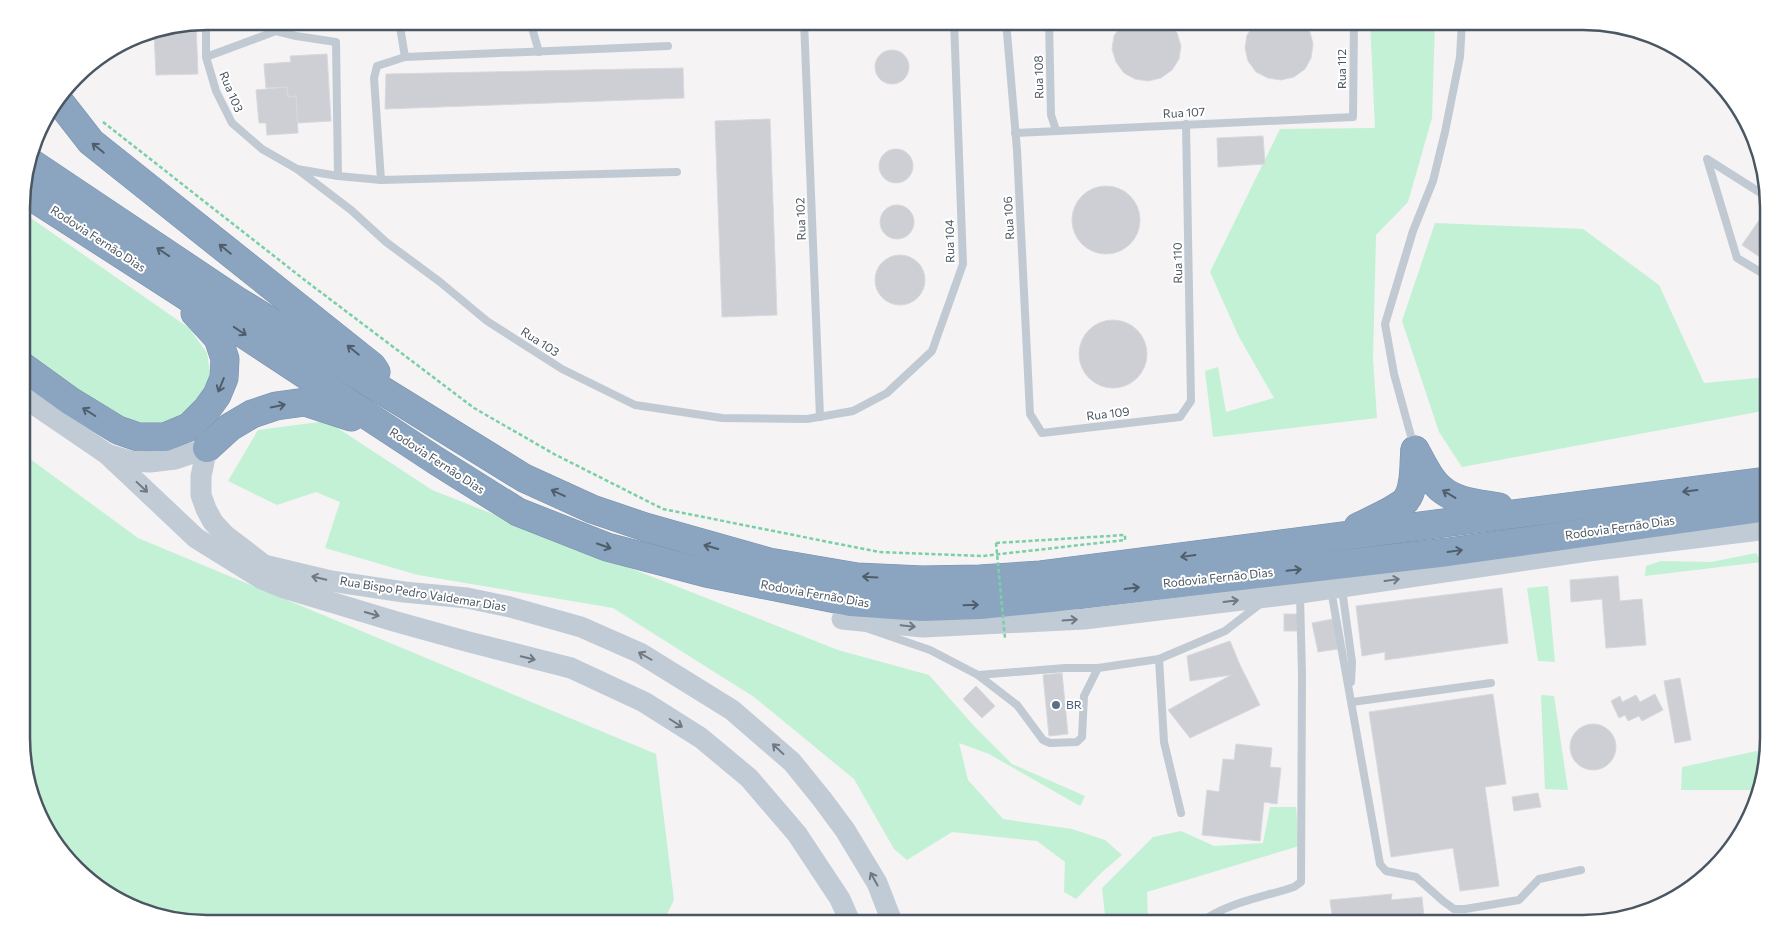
<svg xmlns="http://www.w3.org/2000/svg" width="1790" height="945" font-family="Commissioner,sans-serif">
	<rect width="100%" height="100%" fill="#f5f3f3"/>
	<!-- green -->
	<g fill="#c3f1d5">
		<polygon points="1370,21 1435,21 1432,118 1408,202 1376,235 1373,359 1377,418 1213,437 1205,371 1218,367 1226,412 1274,398 1239,337 1210,272 1280,129 1375,128"/>
		<polygon points="22,212 189,328 207,353 210,373 205,396 171,428 128,429 22,358"/>
		<polygon points="1435,223 1583,229 1659,285 1704,383 1768,377 1768,410 1462,467 1439,432 1402,321"/>
		<polygon points="327,421 432,490 838,650 929,675 974,726 1012,764 1085,796 1080,806 989,754 959,743 968,780 1003,819 1072,829 1105,840 1122,855 1102,872 1076,899 1064,892 1065,862 1037,841 952,832 907,860 894,849 854,779 754,697 613,608 418,575 325,548 340,502 316,492 277,505 228,481 258,430"/>
		<polygon points="22,453 138,538 656,754 674,900 662,924 207,924 125,904 85,878 53,841 23,763"/>
		<polygon points="1756,553 1762,562 1645,576 1646,566 1661,561 1711,562"/>
		<polygon points="1548,586 1555,662 1538,661 1527,588"/>
		<polygon points="1541,695 1554,696 1568,790 1545,789"/>
		<polygon points="1766,749 1757,790 1681,790 1682,767"/>
		<polygon points="1270,807 1296,807 1299,846 1147,892 1148,920 1151,923 1106,924 1102,888 1153,837 1181,831 1214,846 1263,843"/>
	</g>
	<!-- building -->
	<g fill="#cdcfd5" stroke="#d7d9de">
		<polygon points="1125,21 1169,22 1177,33 1181,46 1179,59 1172,70 1161,78 1148,81 1135,79 1124,73 1116,62 1112,49 1114,36 1121,25"/>
		<polygon points="1257,21 1302,21 1310,32 1313,44 1311,58 1305,69 1294,77 1281,80 1268,78 1256,72 1248,61 1245,48 1247,35"/>
		<polygon points="196,23 198,74 156,75 154,32"/>
		<circle cx="892" cy="67" r="17"/>
		<polygon points="327,54 331,121 297,123 296,96 288,97 287,87 266,88 264,64 291,62 290,56"/>
		<polygon points="683,68 684,98 385,109 386,74"/>
		<polygon points="287,87 288,97 296,96 298,133 267,135 266,123 259,123 256,90"/>
		<polygon points="770,119 777,315 722,317 715,121"/>
		<polygon points="1263,136 1265,164 1218,167 1217,138"/>
		<circle cx="896" cy="166" r="17"/>
		<circle cx="1106" cy="220" r="34"/>
		<circle cx="897" cy="222" r="17"/>
		<polygon points="1762,216 1767,220 1767,262 1742,245"/>
		<circle cx="900" cy="280" r="25"/>
		<circle cx="1113" cy="354" r="34"/>
		<polygon points="1618,576 1620,601 1642,599 1646,645 1606,648 1602,599 1571,602 1570,580"/>
		<polygon points="1502,588 1508,643 1385,660 1385,652 1362,656 1356,606"/>
		<rect x="1284" y="614" width="15" height="17"/>
		<polygon points="1333,619 1338,649 1318,652 1312,623"/>
		<polygon points="1230,641 1240,665 1260,705 1190,738 1168,710 1231,675 1190,681 1187,656"/>
		<polygon points="1062,673 1068,734 1049,736 1043,675"/>
		<polygon points="1680,678 1691,740 1675,743 1664,681"/>
		<polygon points="976,686 995,706 982,718 963,699"/>
		<polygon points="1493,694 1506,784 1485,787 1499,886 1460,891 1453,848 1391,857 1369,712"/>
		<polygon points="1655,694 1663,710 1642,721 1639,716 1628,721 1625,715 1619,718 1611,701 1620,696 1622,702 1636,695 1640,702"/>
		<circle cx="1593" cy="747" r="23"/>
		<polygon points="1236,744 1272,748 1270,767 1281,768 1277,804 1264,802 1260,841 1202,835 1207,790 1219,792 1223,759 1234,760"/>
		<polygon points="1538,793 1541,807 1514,811 1512,797"/>
		<polygon points="1392,894 1391,900 1422,897 1424,917 1359,923 1333,923 1330,900"/>
	</g>
	<g fill="none" stroke-linecap="round" stroke-linejoin="round">
		<defs>
			<g id="highway">
				<polyline points="59,101 91,142 372,366 376,372"/>
				<polyline points="30,162 236,300 524,478 592,509 645,527 769,562 857,577 922,580 980,579 1041,575 1768,481"/>
				<polyline points="23,191 183,294 435,460 518,512 607,547 706,573 851,602 922,607 980,605 1050,598 1448,552 1768,507"/>
				<polyline points="22,366 69,400 118,430 138,437 165,437 189,427 207,409 217,395 224,378 225,359 218,338 195,313"/>
				<polyline points="207,448 230,427 252,414 276,406 305,402 351,417"/>
				<path d="M 1415,450 C 1421,460 1427,474 1435,483 C 1451,502 1476,503 1499,507"/>
				<path d="M 1358,527 C 1370,521 1398,509 1406,500 C 1416,487 1413,465 1415,450"/>
			</g>
		</defs>
		<!-- highway casing -->
		<use href="#highway" stroke="#7690ad" stroke-width="29"/>
		<!-- path -->
		<g stroke="#7ad0a6" stroke-width="2.5" stroke-dasharray="4 2.5" stroke-linecap="butt">
			<polyline points="103,122 302,278 474,408 554,454 663,509 879,552 983,556 1125,540"/>
			<polyline points="996,543 1125,535 1125,541"/>
		</g>
		<!-- lane -->
		<g stroke="#c1cad2" stroke-width="8">
			<polyline points="206,21 206,57 216,91 232,123 262,149 297,169 338,176 381,180 677,172"/>
			<polyline points="260,21 276,31 296,36 336,42 338,176"/>
			<polyline points="399,21 405,57"/>
			<polyline points="530,21 539,52"/>
			<polyline points="804,21 820,417"/>
			<polyline points="1006,21 1017,150 1030,414 1042,433 1180,417 1191,401 1186,124"/>
			<polyline points="1049,21 1051,115 1056,130"/>
			<polyline points="206,57 276,31"/>
			<polyline points="1015,133 1353,117 1354,21"/>
			<polyline points="297,169 351,210 386,242 440,282 487,321 562,369 635,405 722,418 807,419 853,411 887,393 932,351 963,264 954,21"/>
			<polyline points="381,180 374,78 377,66 405,57 668,46"/>
			<polyline points="1767,197 1707,159 1737,258 1767,276"/>
			<polyline points="1414,447 1394,374 1385,324 1413,231 1433,181 1445,132 1460,57 1462,21"/>
			<polyline points="1342,589 1352,662 1351,682"/>
			<polyline points="1331,590 1380,864 1386,871 1416,877 1443,901 1454,909 1465,909 1519,900 1539,879 1581,870"/>
			<polyline points="869,629 930,650 978,675 1017,705 1043,740 1050,743 1077,742 1082,737 1084,696 1098,668"/>
			<polyline points="1159,659 1164,742 1181,813"/>
			<polyline points="978,675 1065,668 1098,668 1159,659 1225,631 1260,604"/>
			<polyline points="1352,702 1491,683"/>
			<path d="M 1200,923 C 1225,903 1264,897 1294,887 L 1301,882 L 1302,675 L 1300,595"/>
		</g>
		<!-- secondary -->
		<g stroke="#c1cbd6" stroke-width="21">
			<polyline points="22,396 107,454 130,461 150,462 175,459 207,448"/>
			<polyline points="207,448 201,476 201,495 206,509 213,522 225,535 264,565 331,581 404,592 467,598 510,607 581,627 640,653 732,710 792,762 822,799 845,830 877,883 893,924"/>
			<polyline points="107,454 196,538 262,579 284,588 397,622 469,642 571,668 644,702 701,738 749,778 797,834 840,899 851,924"/>
			<polyline points="842,619 923,627 1084,619 1300,593 1588,551 1768,529"/>
		</g>
		<!-- highway -->
		<use href="#highway" stroke="#8ba5c1" stroke-width="28"/>
		<!-- path-bridge -->
		<polyline stroke="#7ad0a6" stroke-width="2.5" stroke-dasharray="4 2.5" stroke-linecap="butt" points="996,543 1005,638"/>
	</g>
	<!-- one-way arrows -->
	<defs><path id="oneway-shaft" d="M-6 0H5M1.5-3L5.5 0L1.5 3" fill="none" stroke-width="1.6" stroke-linecap="round" stroke-linejoin="round" transform="scale(1.25)"/></defs>
	<g stroke="#505e6b">
		<use href="#oneway-shaft" transform="translate(98 148) rotate(-141)"/>
		<use href="#oneway-shaft" transform="translate(225 249) rotate(-141)"/>
		<use href="#oneway-shaft" transform="translate(163 252) rotate(-146)"/>
		<use href="#oneway-shaft" transform="translate(240 331) rotate(34)"/>
		<use href="#oneway-shaft" transform="translate(353 350) rotate(-141)"/>
		<use href="#oneway-shaft" transform="translate(221 385) rotate(112)"/>
		<use href="#oneway-shaft" transform="translate(278 406) rotate(-11)"/>
		<use href="#oneway-shaft" transform="translate(89 412) rotate(-148)"/>
		<use href="#oneway-shaft" transform="translate(1690 491) rotate(173)"/>
		<use href="#oneway-shaft" transform="translate(558 493) rotate(-155)"/>
		<use href="#oneway-shaft" transform="translate(1449 494) rotate(-149)"/>
		<use href="#oneway-shaft" transform="translate(604 546) rotate(19)"/>
		<use href="#oneway-shaft" transform="translate(711 547) rotate(-164)"/>
		<use href="#oneway-shaft" transform="translate(1455 551) rotate(-8)"/>
		<use href="#oneway-shaft" transform="translate(1188 556) rotate(172)"/>
		<use href="#oneway-shaft" transform="translate(1294 570) rotate(-6)"/>
		<use href="#oneway-shaft" transform="translate(870 577) rotate(-177)"/>
		<use href="#oneway-shaft" transform="translate(1132 588) rotate(-7)"/>
		<use href="#oneway-shaft" transform="translate(971 605) rotate(-2)"/>
	</g>
	<g stroke="#6e7984">
		<use href="#oneway-shaft" transform="translate(142 487) rotate(43)"/>
		<use href="#oneway-shaft" transform="translate(319 578) rotate(-167)"/>
		<use href="#oneway-shaft" transform="translate(1392 580) rotate(-8)"/>
		<use href="#oneway-shaft" transform="translate(1231 601) rotate(-7)"/>
		<use href="#oneway-shaft" transform="translate(372 614) rotate(16)"/>
		<use href="#oneway-shaft" transform="translate(1070 620) rotate(-4)"/>
		<use href="#oneway-shaft" transform="translate(908 626) rotate(6)"/>
		<use href="#oneway-shaft" transform="translate(645 656) rotate(-150)"/>
		<use href="#oneway-shaft" transform="translate(528 658) rotate(14)"/>
		<use href="#oneway-shaft" transform="translate(676 723) rotate(32)"/>
		<use href="#oneway-shaft" transform="translate(778 749) rotate(-137)"/>
		<use href="#oneway-shaft" transform="translate(874 879) rotate(-119)"/>
	</g>
	<!-- markers -->
	<circle fill="#5c6f8a" stroke="#fff" stroke-width="2" cx="1056" cy="705" r="5"/>
	<g text-anchor="middle" stroke-width="4" stroke-linejoin="round" paint-order="stroke">
		<!-- street labels -->
		<g font-size="12" fill="#4a5661" stroke="#fff">
			<text transform="translate(1342 69) rotate(-90)" y="4">Rua 112</text>
			<text transform="translate(1039 77) rotate(-91)" y="4">Rua 108</text>
			<text transform="translate(231 92) rotate(67)" y="4">Rua 103</text>
			<text transform="translate(1184 113) rotate(-3)" y="4">Rua 107</text>
			<text transform="translate(1009 218) rotate(-93)" y="4">Rua 106</text>
			<text transform="translate(801 219) rotate(-92)" y="4">Rua 102</text>
			<text transform="translate(98 239) rotate(33)" y="4">Rodovia Fernão Dias</text>
			<text transform="translate(950 241) rotate(-91)" y="4">Rua 104</text>
			<text transform="translate(1178 263) rotate(-91)" y="4">Rua 110</text>
			<text transform="translate(540 342) rotate(33)" y="4">Rua 103</text>
			<text transform="translate(1108 414) rotate(-7)" y="4">Rua 109</text>
			<text transform="translate(437 461) rotate(33)" y="4">Rodovia Fernão Dias</text>
			<text transform="translate(1620 528) rotate(-8)" y="4">Rodovia Fernão Dias</text>
			<text transform="translate(1218 578) rotate(-6)" y="4">Rodovia Fernão Dias</text>
			<text transform="translate(423 594) rotate(9)" y="4">Rua Bispo Pedro Valdemar Dias</text>
			<text transform="translate(815 594) rotate(10)" y="4">Rodovia Fernão Dias</text>
		</g>
		<!-- service labels -->
		<g font-size="12" fill="#4e5e75" stroke="#fff" text-anchor="start">
			<text x="1066" y="709">BR</text>
		</g>
	</g>
	<!-- crop -->
	<path d="M0 0H1790V945H0ZM207 30H1583A177 177 0 0 1 1760 207V738A177 177 0 0 1 1583 915H207A177 177 0 0 1 30 738V207A177 177 0 0 1 207 30Z" fill="#fff" fill-rule="evenodd"/>
	<path fill="none" stroke="#4a5661" stroke-width="2.5" d="M207 30H1583A177 177 0 0 1 1760 207V738A177 177 0 0 1 1583 915H207A177 177 0 0 1 30 738V207A177 177 0 0 1 207 30Z"/>
</svg>
